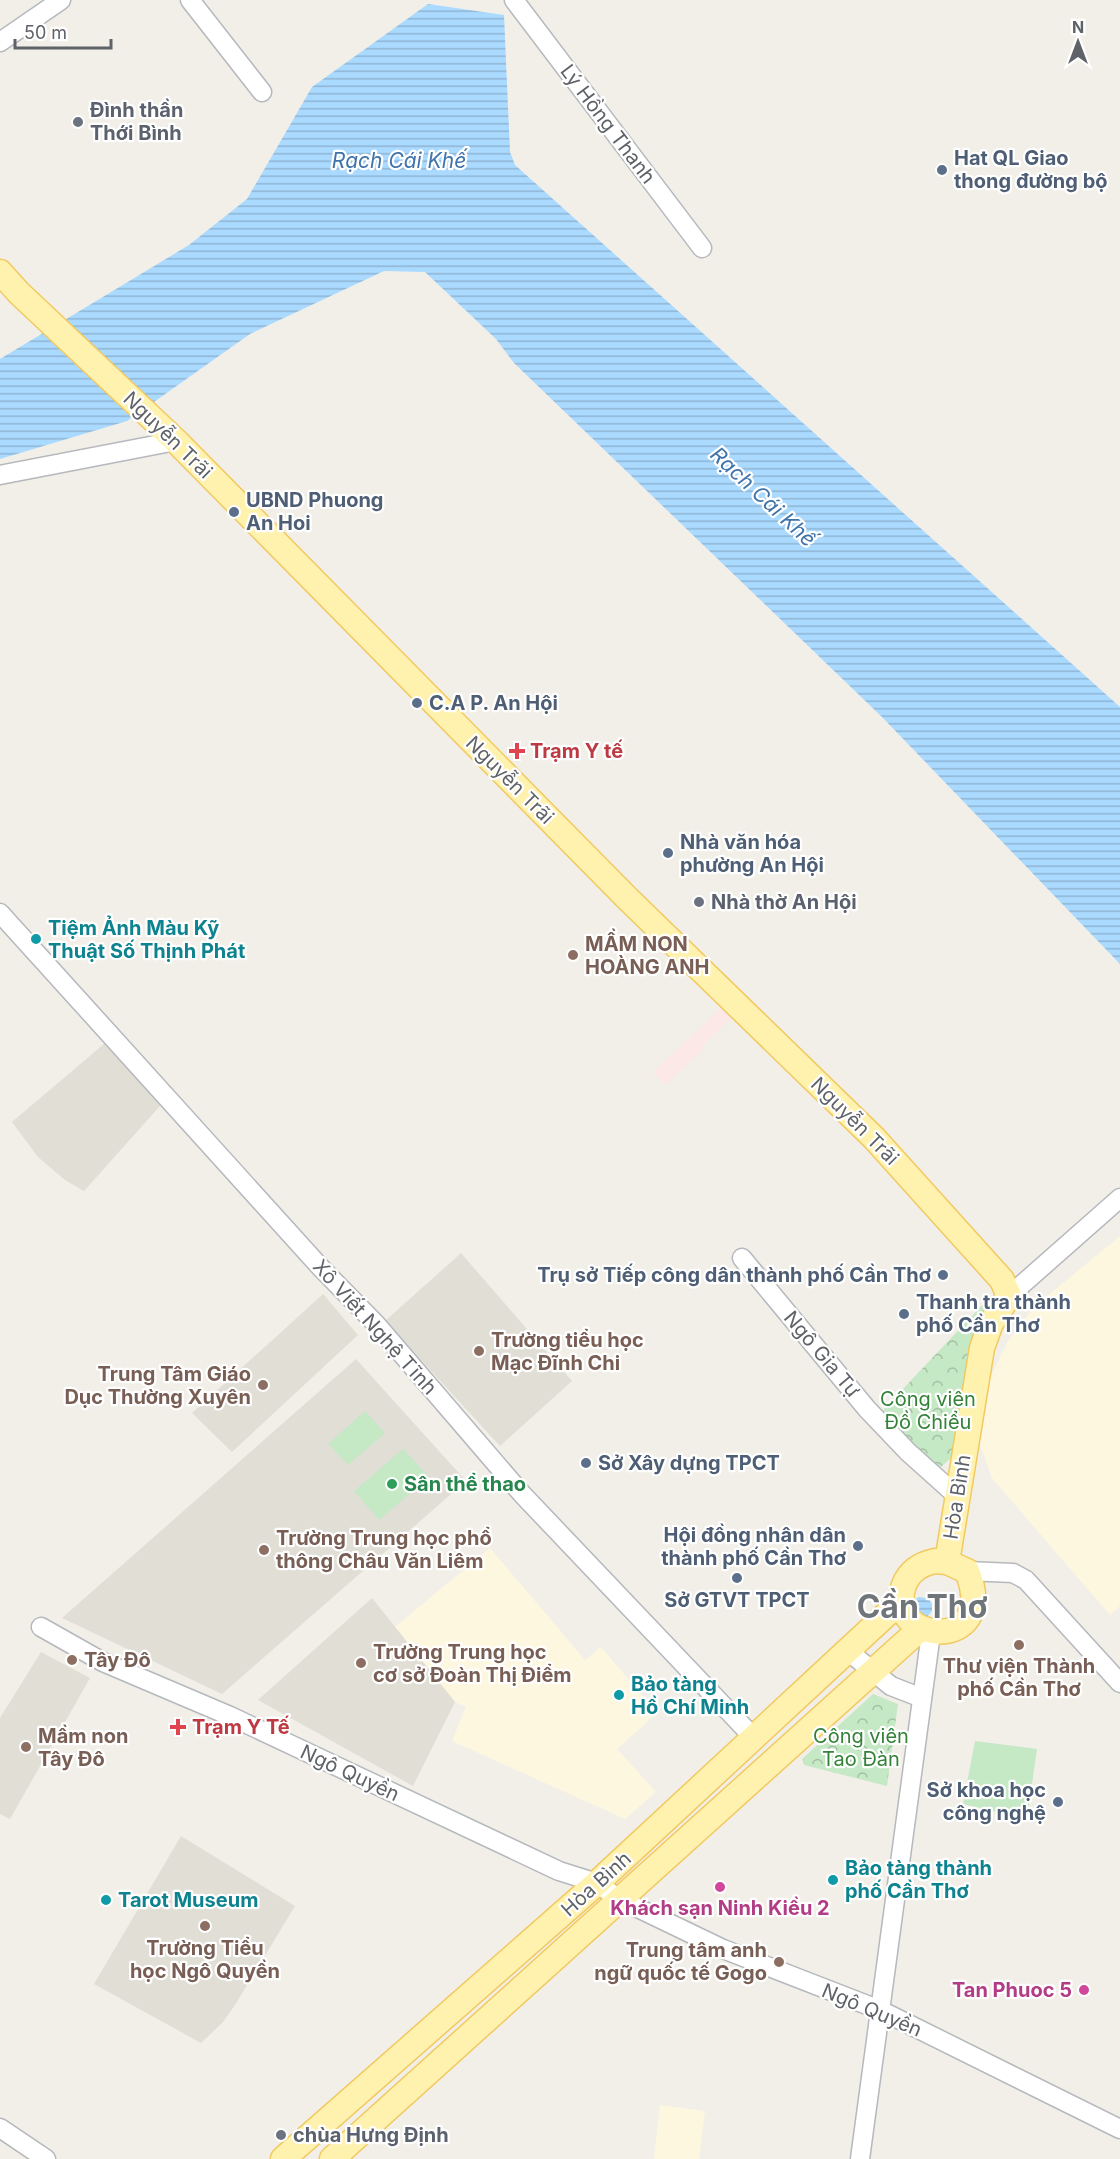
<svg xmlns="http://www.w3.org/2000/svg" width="1120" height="2159" font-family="Inter,sans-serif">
	<defs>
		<pattern id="forest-crowns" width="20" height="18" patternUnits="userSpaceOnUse" patternTransform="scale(1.5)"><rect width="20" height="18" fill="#c5e8c5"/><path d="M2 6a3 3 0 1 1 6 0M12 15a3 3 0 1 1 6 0" fill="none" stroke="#a3c0a4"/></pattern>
		<pattern id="water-rules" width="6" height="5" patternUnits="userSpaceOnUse" patternTransform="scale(1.5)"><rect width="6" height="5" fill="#aadaff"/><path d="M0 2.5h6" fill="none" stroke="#8eb4d2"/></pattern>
	</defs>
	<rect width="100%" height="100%" fill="#f1efe8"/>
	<!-- commercial -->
	<g fill="#fef7e0">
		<polygon points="1120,1236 1120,1606 1110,1615 992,1478 977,1436 990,1378 1008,1341 1034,1307"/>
		<polygon points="490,1548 585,1660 601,1647 657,1713 617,1749 656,1792 625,1819 452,1741 466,1707 455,1702 395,1627"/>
		<polygon points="660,2105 705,2111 699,2159 654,2159"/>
	</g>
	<!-- education -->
	<g fill="#e1ded6">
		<polygon points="111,1038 168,1097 84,1191 65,1180 38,1157 12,1122"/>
		<polygon points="461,1253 572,1381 500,1446 385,1321"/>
		<polygon points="323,1294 358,1335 232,1452 192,1413"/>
		<polygon points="356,1359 466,1481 222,1694 62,1618"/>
		<polygon points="372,1598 455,1702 413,1786 258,1700"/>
		<polygon points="41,1652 90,1678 10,1819 0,1814 0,1718"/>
		<polygon points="181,1836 295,1906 235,2005 223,2022 201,2043 94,1984"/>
	</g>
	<!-- medical -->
	<polygon fill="#fce8e6" points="723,1006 733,1017 702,1046 704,1049 665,1085 653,1072"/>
	<!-- grass -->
	<g fill="#c5e8c5">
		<polygon points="365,1411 385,1433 348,1465 328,1444"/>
		<polygon points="403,1449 429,1477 379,1520 354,1491"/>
		<polygon points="975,1741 1037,1749 1027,1819 963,1804"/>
	</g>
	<!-- forest -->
	<g fill="url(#forest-crowns)">
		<polygon points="986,1301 951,1458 942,1466 934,1469 883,1416 884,1409"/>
		<polygon points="873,1694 898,1704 887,1786 804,1765 802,1759"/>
	</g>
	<!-- water -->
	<g fill="url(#water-rules)">
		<polygon points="428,4 504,15 510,152 515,165 1120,707 1120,964 882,717 514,363 496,339 425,272 384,271 250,334 127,421 0,459 0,359 189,245 247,199 312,87"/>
		<polygon points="918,1597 928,1598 932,1604 932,1611 926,1618 911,1605"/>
	</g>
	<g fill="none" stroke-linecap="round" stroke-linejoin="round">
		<defs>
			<g id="minor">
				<polyline points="190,0 262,92"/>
				<polyline points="514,0 702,248"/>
				<polyline points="0,42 61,0"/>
				<polyline points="0,475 176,441"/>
				<polyline points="0,913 322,1269 376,1324 522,1494 754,1738"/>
				<polyline points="742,1258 867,1409 908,1452 957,1496"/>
				<polyline points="1009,1296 1120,1198"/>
				<polyline points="967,1571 1013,1573 1026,1580 1120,1683"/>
				<polyline points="41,1627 103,1662 230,1716 559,1871 597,1883 619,1899 723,1949 880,2010 1120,2129"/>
				<polyline points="848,1651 891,1686 922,1698"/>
				<polyline points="0,2128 46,2159"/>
				<polyline points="860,2159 931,1633"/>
			</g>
			<g id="major">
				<polyline points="0,272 19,293 176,441 627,898 874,1138 1002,1280 1009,1296 991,1323 982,1348 947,1562"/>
				<path d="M 935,1561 L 947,1562 L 967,1571 C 1001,1655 882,1644 904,1585 C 910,1570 921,1564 935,1561 Z"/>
				<polyline points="283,2159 597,1883 902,1600"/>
				<polyline points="332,2159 920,1629"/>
			</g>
		</defs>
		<!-- minor casing -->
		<use href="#minor" stroke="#b5b8bc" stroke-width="21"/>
		<!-- major casing -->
		<use href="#major" stroke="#f2c960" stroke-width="27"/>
		<!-- minor -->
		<use href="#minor" stroke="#fff" stroke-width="18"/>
		<!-- major -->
		<use href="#major" stroke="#fff2af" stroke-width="24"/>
	</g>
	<!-- markers -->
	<g fill="#6b7280" stroke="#fff" stroke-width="2">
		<circle cx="78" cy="122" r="6"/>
		<circle cx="699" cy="902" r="6"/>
		<circle cx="281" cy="2135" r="6"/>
	</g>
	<g fill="#5c6f8a" stroke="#fff" stroke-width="2">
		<circle cx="942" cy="170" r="6"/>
		<circle cx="234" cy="512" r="6"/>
		<circle cx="417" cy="703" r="6"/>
		<circle cx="668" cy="853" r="6"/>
		<circle cx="943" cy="1275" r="6"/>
		<circle cx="904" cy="1314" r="6"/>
		<circle cx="586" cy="1463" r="6"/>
		<circle cx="858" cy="1546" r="6"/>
		<circle cx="737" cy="1578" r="6"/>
		<circle cx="1058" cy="1802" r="6"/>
	</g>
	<g fill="#e0444e" stroke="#fff" stroke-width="2">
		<path d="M514 742h6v6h6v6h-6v6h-6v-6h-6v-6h6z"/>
		<path d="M175 1718h6v6h6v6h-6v6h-6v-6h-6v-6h6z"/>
	</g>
	<g fill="#0f9aa8" stroke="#fff" stroke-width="2">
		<circle cx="36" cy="939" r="6"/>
		<circle cx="619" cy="1695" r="6"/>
		<circle cx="833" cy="1880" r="6"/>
		<circle cx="106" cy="1900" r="6"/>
	</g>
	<g fill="#8d6e63" stroke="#fff" stroke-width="2">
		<circle cx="573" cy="955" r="6"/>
		<circle cx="479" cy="1351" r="6"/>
		<circle cx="263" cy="1385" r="6"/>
		<circle cx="264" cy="1550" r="6"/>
		<circle cx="1019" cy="1645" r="6"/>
		<circle cx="72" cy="1660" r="6"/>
		<circle cx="361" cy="1663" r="6"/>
		<circle cx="26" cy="1747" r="6"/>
		<circle cx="205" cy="1926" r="6"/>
		<circle cx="779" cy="1962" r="6"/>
	</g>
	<circle fill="#2e9e5b" stroke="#fff" stroke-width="2" cx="392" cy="1484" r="6"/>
	<g fill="#d1479c" stroke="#fff" stroke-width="2">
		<circle cx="720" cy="1887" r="6"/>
		<circle cx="1084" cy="1990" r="6"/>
	</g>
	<g text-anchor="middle" stroke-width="4.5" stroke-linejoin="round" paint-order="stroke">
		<!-- worship labels -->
		<g font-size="20" font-weight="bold" fill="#5b616d" stroke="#fff" text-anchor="start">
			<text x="90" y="117">Đình thần<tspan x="90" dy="23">Thới Bình</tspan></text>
			<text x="711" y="909">Nhà thờ An Hội</text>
			<text x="293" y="2142">chùa Hưng Định</text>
		</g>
		<!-- street labels -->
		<g font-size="20" fill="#5f6368" stroke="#fff">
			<text transform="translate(608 124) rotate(53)" y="7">Lý Hồng Thanh</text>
			<text transform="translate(168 435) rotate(44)" y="7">Nguyễn Trãi</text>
			<text transform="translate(510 780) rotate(45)" y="7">Nguyễn Trãi</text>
			<text transform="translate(855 1121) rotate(45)" y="7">Nguyễn Trãi</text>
			<text transform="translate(375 1327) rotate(48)" y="7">Xô Viết Nghệ Tĩnh</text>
			<text transform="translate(822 1354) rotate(50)" y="7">Ngô Gia Tự</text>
			<text transform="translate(957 1497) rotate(-81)" y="7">Hòa Bình</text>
			<text transform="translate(350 1773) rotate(25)" y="7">Ngô Quyền</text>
			<text transform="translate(596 1884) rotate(-42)" y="7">Hòa Bình</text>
			<text transform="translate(872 2010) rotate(23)" y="7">Ngô Quyền</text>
		</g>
		<!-- service labels -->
		<g font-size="20" font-weight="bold" fill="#4e5e75" stroke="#fff" text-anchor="start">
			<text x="954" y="165">Hat QL Giao<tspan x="954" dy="23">thong đường bộ</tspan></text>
			<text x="246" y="507">UBND Phuong<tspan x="246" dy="23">An Hoi</tspan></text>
			<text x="429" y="710">C.A P. An Hội</text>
			<text x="680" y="849">Nhà văn hóa<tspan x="680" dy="23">phường An Hội</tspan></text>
			<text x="931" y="1282" text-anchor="end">Trụ sở Tiếp công dân thành phố Cần Thơ</text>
			<text x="916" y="1309">Thanh tra thành<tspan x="916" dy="23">phố Cần Thơ</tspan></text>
			<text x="598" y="1470">Sở Xây dựng TPCT</text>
			<text x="846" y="1542" text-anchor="end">Hội đồng nhân dân<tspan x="846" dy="23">thành phố Cần Thơ</tspan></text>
			<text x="737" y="1607" text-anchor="middle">Sở GTVT TPCT</text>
			<text x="1046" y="1797" text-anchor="end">Sở khoa học<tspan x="1046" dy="23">công nghệ</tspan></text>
		</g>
		<!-- health labels -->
		<g font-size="20" font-weight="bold" fill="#be3a42" stroke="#fff" text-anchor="start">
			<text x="530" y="758">Trạm Y tế</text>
			<text x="192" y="1734">Trạm Y Tế</text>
		</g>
		<!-- culture labels -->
		<g font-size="20" font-weight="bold" fill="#0d838f" stroke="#fff" text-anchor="start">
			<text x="48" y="935">Tiệm Ảnh Màu Kỹ<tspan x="48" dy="23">Thuật Số Thịnh Phát</tspan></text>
			<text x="631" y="1691">Bảo tàng<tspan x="631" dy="23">Hồ Chí Minh</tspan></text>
			<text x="845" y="1875">Bảo tàng thành<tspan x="845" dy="23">phố Cần Thơ</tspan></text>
			<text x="118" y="1907">Tarot Museum</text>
		</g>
		<!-- education labels -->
		<g font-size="20" font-weight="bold" fill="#785e54" stroke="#fff" text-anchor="start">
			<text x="585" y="951">MẦM NON<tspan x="585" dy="23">HOÀNG ANH</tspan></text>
			<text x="491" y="1347">Trường tiểu học<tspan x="491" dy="23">Mạc Đĩnh Chi</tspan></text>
			<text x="251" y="1381" text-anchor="end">Trung Tâm Giáo<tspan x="251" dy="23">Dục Thường Xuyên</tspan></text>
			<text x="276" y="1545">Trường Trung học phổ<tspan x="276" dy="23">thông Châu Văn Liêm</tspan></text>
			<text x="373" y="1659">Trường Trung học<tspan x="373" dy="23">cơ sở Đoàn Thị Điểm</tspan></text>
			<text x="84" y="1667">Tây Đô</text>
			<text x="1019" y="1673" text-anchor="middle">Thư viện Thành<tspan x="1019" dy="23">phố Cần Thơ</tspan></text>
			<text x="38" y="1743">Mầm non<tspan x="38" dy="23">Tây Đô</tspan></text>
			<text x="205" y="1955" text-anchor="middle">Trường Tiểu<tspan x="205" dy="23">học Ngô Quyền</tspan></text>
			<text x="767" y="1957" text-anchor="end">Trung tâm anh<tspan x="767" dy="23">ngữ quốc tế Gogo</tspan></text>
		</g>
		<!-- park labels -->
		<g font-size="20" fill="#348238" stroke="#fff">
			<text x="928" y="1406">Công viên<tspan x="928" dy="23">Đồ Chiểu</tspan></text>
			<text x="861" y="1743">Công viên<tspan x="861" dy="23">Tao Đàn</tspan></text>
		</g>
		<!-- leisure labels -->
		<g font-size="20" font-weight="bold" fill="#27864d" stroke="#fff" text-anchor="start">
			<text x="404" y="1491">Sân thể thao</text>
		</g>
		<!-- hotel labels -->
		<g font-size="20" font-weight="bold" fill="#b23c85" stroke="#fff">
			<text x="720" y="1915">Khách sạn Ninh Kiều 2</text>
			<text x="1072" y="1997" text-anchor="end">Tan Phuoc 5</text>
		</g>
		<!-- water labels -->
		<g font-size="21" font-style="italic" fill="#4174aa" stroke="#fff">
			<text x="399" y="168">Rạch Cái Khế</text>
			<text transform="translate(763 497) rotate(43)" y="7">Rạch Cái Khế</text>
		</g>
		<!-- town labels -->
		<g font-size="32" font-weight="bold" fill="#70757a" stroke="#fff">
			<text x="922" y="1618">Cần Thơ</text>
		</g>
	</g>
	<!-- north arrow -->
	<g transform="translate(1078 42)" stroke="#ffffff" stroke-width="4.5" paint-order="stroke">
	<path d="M0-4.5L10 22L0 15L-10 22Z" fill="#5f6368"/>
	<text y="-9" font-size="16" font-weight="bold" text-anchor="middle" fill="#5f6368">N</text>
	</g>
	<!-- scale -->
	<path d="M15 39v9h96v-9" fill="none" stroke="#5f6368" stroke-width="3"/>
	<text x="24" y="39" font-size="18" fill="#5f6368" stroke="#ffffff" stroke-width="4.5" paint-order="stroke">50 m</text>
</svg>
